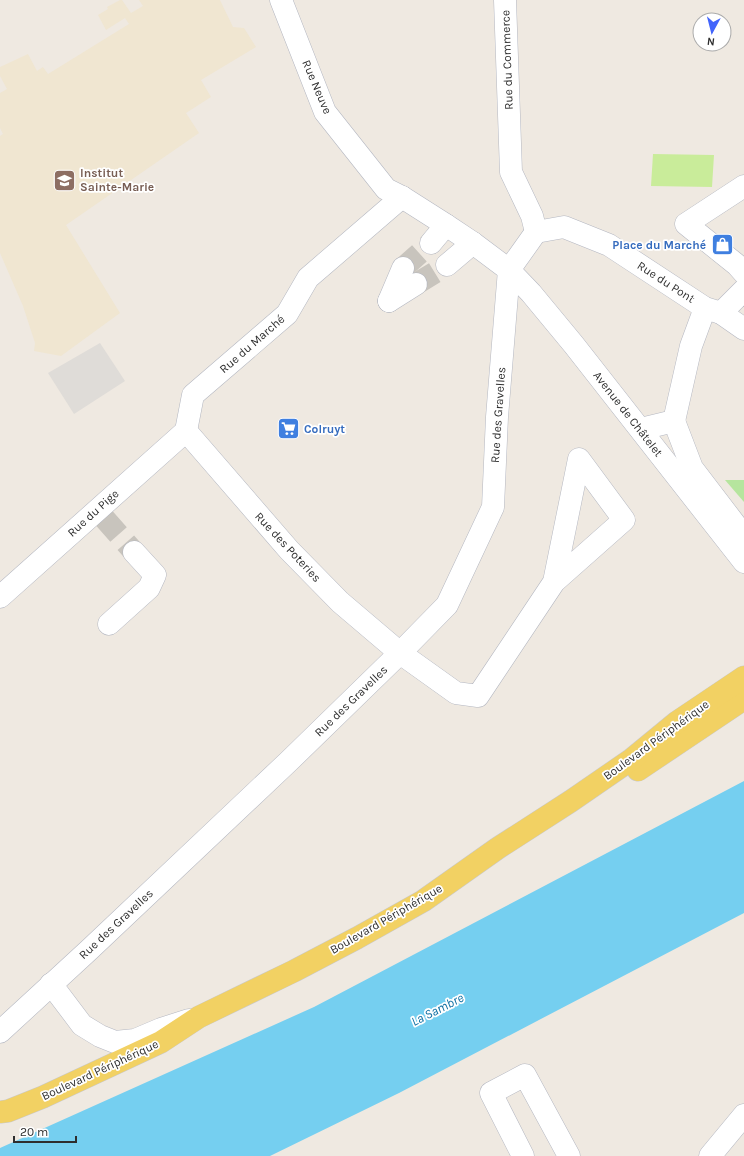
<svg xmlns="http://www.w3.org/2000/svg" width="744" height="1156" font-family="Karla,sans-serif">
	<rect width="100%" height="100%" fill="#efe9e1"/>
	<!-- education -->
	<polygon fill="#f0e6d1" points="120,0 122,0 131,13 143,6 139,0 220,0 233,27 244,28 256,47 201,80 211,97 186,113 199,133 66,225 120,313 61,356 34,351 35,343 23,306 0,253 0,136 3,134 0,128 0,93 7,89 0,76 0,67 28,54 37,71 43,67 48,74 129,24 125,18 106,30 98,15 108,9 107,7"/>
	<!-- green -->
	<polygon fill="#b6e59e" points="725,480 744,480 744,502"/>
	<!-- pitch -->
	<polygon fill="#c9ec9a" points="653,154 714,155 712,187 651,186"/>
	<!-- plaza -->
	<polygon fill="#dfdcd8" points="100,343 125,381 74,414 48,373"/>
	<!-- water -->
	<polygon fill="#75cff0" points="744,781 744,913 399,1093 270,1156 0,1156 0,1148 314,1007"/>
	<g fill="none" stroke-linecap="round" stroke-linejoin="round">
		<!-- minor-tunnel -->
		<g stroke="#c8c4bd" stroke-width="22" stroke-dasharray="22 11" stroke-linecap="butt">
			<polyline points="403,268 431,243"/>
			<polyline points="416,284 447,265"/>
			<polyline points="104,518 134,552"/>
		</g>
		<defs>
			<g id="minor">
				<polyline points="281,0 325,112 386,189 402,197 446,225 473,243 509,270 531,293 574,345 744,562"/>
				<polyline points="505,0 511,172 532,216 536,232"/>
				<polyline points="744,186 686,224 737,265 744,273"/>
				<polyline points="431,243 446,225"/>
				<polyline points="447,265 473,243"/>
				<polyline points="509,270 536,232 564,227 609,245 705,308 721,313 744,329"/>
				<polyline points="389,301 403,268"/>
				<polyline points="389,301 416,284"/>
				<polyline points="721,313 744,290"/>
				<polyline points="674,421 692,468 744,536"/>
				<polyline points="641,429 674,421 691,346 705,308"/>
				<polyline points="186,431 289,550 340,602 400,653 456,693 478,696 554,582 579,459 624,520 554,582"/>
				<polyline points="186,431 193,395 287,314 308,278 402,197"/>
				<polyline points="0,597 186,431"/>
				<polyline points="109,624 149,588 155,575 134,552"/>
				<polyline points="51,984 82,1025 100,1036 115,1042 135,1040 161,1029 189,1020"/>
				<polyline points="0,1032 89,950 288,762 400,653 447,605 493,507 497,417 509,270"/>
				<polyline points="523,1156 491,1093 525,1075 569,1156"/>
				<polyline points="710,1156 744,1115"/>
			</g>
			<g id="major">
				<polyline points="638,770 744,699"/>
				<polyline points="0,1112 8,1111 43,1097 161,1042 199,1017 294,971 357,938 423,901 498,848 571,801 632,759 677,722 744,677"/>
			</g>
		</defs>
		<!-- minor casing -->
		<use href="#minor" stroke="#b4b7c1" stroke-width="23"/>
		<!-- major casing -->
		<use href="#major" stroke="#c9c9c9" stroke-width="23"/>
		<!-- minor -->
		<use href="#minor" stroke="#fff" stroke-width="22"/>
		<!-- major -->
		<use href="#major" stroke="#f2d163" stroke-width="22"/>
	</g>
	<!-- icons -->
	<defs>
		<symbol id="school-square" viewBox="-11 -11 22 22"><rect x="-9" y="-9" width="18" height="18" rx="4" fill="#8d6e63" stroke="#fff"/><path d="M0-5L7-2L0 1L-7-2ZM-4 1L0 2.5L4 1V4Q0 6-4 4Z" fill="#fff"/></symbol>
		<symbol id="shop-square" viewBox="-11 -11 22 22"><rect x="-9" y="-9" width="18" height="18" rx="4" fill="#3f7fe0" stroke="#fff"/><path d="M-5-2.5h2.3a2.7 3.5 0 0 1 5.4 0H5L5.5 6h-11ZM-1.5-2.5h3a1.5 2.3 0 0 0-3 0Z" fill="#fff"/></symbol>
		<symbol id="supermarket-square" viewBox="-11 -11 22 22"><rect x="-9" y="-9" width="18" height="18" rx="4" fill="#3f7fe0" stroke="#fff"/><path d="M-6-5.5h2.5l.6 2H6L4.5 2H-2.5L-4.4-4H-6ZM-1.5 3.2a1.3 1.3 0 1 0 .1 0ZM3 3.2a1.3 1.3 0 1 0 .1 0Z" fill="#fff"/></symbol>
	</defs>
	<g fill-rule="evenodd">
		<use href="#school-square" x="52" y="168" width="25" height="25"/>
		<use href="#shop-square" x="710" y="232" width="25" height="25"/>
		<use href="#supermarket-square" x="276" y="416" width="25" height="25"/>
	</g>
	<g text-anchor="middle" stroke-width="3.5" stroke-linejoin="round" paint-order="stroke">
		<!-- street labels -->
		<g font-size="12" fill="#2e2e2e" stroke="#fff">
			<text transform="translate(507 60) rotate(-92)" y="4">Rue du Commerce</text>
			<text transform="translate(317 87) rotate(67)" y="4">Rue Neuve</text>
			<text transform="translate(666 282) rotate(33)" y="4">Rue du Pont</text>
			<text transform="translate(252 344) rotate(-41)" y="4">Rue du Marché</text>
			<text transform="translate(628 414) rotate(52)" y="4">Avenue de Châtelet</text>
			<text transform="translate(498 415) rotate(-86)" y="4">Rue des Gravelles</text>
			<text transform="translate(93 513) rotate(-42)" y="4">Rue du Pige</text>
			<text transform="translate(288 547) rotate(47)" y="4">Rue des Poteries</text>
			<text transform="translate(351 701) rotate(-44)" y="4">Rue des Gravelles</text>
			<text transform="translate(656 740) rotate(-36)" y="4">Boulevard Périphérique</text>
			<text transform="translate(386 919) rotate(-30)" y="4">Boulevard Périphérique</text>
			<text transform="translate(116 924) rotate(-43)" y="4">Rue des Gravelles</text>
			<text transform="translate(100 1070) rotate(-25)" y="4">Boulevard Périphérique</text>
		</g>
		<!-- education labels -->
		<g font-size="12" font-weight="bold" fill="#785e54" stroke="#fff" text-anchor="start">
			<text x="80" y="177">Institut<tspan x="80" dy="14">Sainte-Marie</tspan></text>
		</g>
		<!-- shop labels -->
		<g font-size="12" font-weight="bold" fill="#366cbe" stroke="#fff" text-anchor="end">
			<text x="706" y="249">Place du Marché</text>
			<text x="304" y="433" text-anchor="start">Colruyt</text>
		</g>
		<!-- water labels -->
		<g font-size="13" font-style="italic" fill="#0d6fa3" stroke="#fff">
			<text transform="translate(437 1009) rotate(-27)" y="5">La Sambre</text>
		</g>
	</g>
	<!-- north arrow -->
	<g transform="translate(712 32) rotate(187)"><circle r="19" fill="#ffffff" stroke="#ababab"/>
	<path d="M0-3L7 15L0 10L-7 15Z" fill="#4264fb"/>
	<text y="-6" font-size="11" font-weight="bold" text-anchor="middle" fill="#2e2e2e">N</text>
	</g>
	<!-- scale -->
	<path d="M14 1136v6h62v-6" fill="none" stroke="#2e2e2e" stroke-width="2"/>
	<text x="20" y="1136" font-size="12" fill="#2e2e2e" stroke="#ffffff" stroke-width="3" paint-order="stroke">20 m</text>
</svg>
